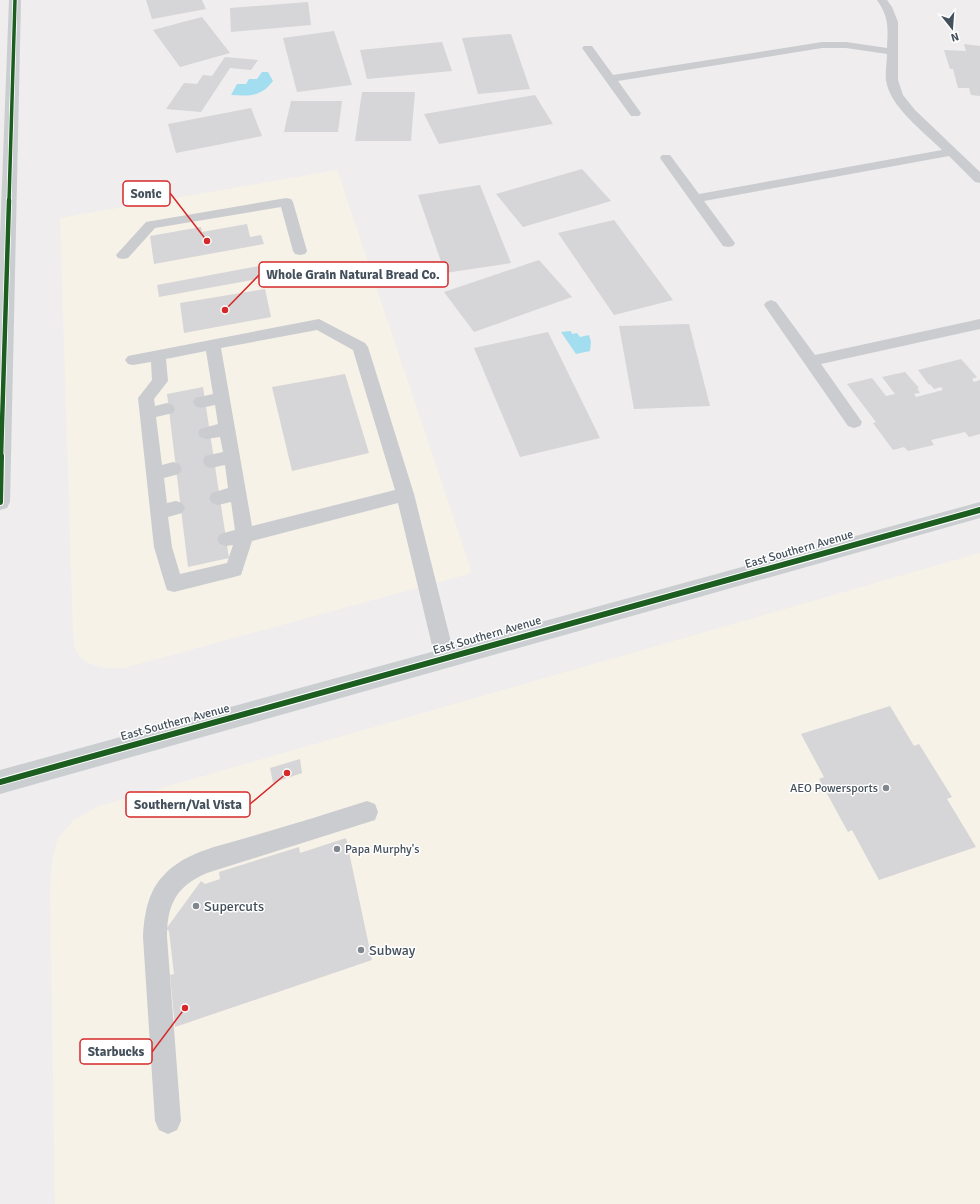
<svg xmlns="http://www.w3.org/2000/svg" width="980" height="1204" font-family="Signika,sans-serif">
	<rect width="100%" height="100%" fill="#efeded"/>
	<!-- commercial -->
	<g fill="#f7f2e8">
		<polygon points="337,170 472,573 124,668 105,668 90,664 80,657 74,646 73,633 60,218"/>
		<polygon points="980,553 980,1204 55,1204 50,893 52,860 58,838 74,820 99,806"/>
	</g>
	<!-- water -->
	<g fill="#a2def0">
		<path d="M 262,72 L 268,72 L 273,81 C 261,97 249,96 231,95 L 237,84 L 246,84 L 249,79 L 257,79 Z"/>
		<polygon points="571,331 572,334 577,333 580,337 589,335 591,342 590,351 576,354 561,332"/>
	</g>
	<!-- building -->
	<g fill="#d6d5d7">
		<polygon points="146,0 202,0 206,9 152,19"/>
		<polygon points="308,2 311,25 231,32 230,8"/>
		<polygon points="202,17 230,53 180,67 153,30"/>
		<polygon points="334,31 352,85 297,92 283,38"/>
		<polygon points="511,34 530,89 478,94 462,38"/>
		<polygon points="442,42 452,71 367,79 360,50"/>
		<polygon points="964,44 980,46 980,96 971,95 969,88 958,88 953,69 950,69 944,50 966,51"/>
		<polygon points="225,57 258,60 251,70 230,68 201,112 166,109 184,83 197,84 203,75 212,76"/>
		<polygon points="362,92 415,92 411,141 355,141"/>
		<polygon points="535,95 553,124 439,144 424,114"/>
		<polygon points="291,101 342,101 338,132 284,132"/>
		<polygon points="251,108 262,136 176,153 168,124"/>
		<polygon points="582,169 611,201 523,227 496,194"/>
		<polygon points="480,185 511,263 445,273 418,195"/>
		<polygon points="614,220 673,300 614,315 558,233"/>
		<polygon points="247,224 250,237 261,235 264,244 154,264 150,236 201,227 202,232"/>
		<polygon points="539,260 572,297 474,332 444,292"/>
		<polygon points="270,264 273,276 159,297 157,285"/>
		<polygon points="265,289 271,317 184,333 180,303"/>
		<polygon points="689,324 710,406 634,409 619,326"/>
		<polygon points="548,332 600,438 520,457 474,348"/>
		<polygon points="961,359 977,377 972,379 974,382 980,380 980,434 969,437 965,432 931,440 934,445 908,451 904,447 893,450 873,423 876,422 847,384 872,378 886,396 895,394 882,377 905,372 919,388 917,388 920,393 914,394 916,397 943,390 941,387 934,389 930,384 929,385 918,370"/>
		<polygon points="345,374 369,453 292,471 272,387"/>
		<polygon points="203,387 229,558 188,567 167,394"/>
		<polygon points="890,706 914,746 919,744 952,797 947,799 976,847 879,880 852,830 848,832 819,779 824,777 801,734"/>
		<polygon points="300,759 302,773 273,783 270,768"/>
		<polygon points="346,838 372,960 175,1027 170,975 174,974 169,931 166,929 201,881 205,884 220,879 219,872 299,847 300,853"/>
	</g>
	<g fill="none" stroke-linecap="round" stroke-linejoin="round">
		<!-- lane -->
		<g fill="#cacccf" fill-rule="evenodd">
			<path d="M 877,0 L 887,0 L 892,7 L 898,22 L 898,80 L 903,95 L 915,110 L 980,172 L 980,183 L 975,182 L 949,156 L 704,201 L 735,243 L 733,246 L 728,247 L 723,246 L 660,158 L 662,155 L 670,155 L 699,194 L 942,150 C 924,132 889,106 886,80 C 885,72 887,63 887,54 L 846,48 L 822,48 L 618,81 L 641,113 L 639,116 L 631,116 L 582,48 L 584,46 L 592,46 L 613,75 L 822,42 L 846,42 L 887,48 C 888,28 889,17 877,0 Z"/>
			<polygon points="286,198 291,199 293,202 307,251 305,254 300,255 295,254 293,251 281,207 155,228 128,258 123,259 118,258 116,255 146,222"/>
			<polygon points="771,300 776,302 815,355 980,319 980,329 821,364 862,422 860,426 854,428 848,426 766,308 764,305 766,302"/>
			<path d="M 319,319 L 365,343 L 368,347 L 414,494 L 455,658 L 452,664 L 445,667 L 438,664 L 435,658 L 398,503 L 252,541 L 241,575 L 234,577 L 174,592 L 167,590 L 165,584 L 154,547 L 138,398 L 152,380 L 151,362 L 133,365 L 128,364 L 125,360 L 128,356 L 133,355 ZM 317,330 L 353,350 L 395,490 L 252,526 L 221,348 ZM 206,351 L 213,394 L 195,398 L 193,402 L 195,406 L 201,408 L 215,405 L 218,424 L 200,429 L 198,433 L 200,437 L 206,439 L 220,437 L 223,452 L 205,456 L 203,461 L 205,466 L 211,468 L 225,465 L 228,488 L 212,493 L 209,498 L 212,503 L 218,505 L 231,502 L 235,530 L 220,534 L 217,539 L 220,544 L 226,546 L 233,545 L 227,563 L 180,574 L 172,547 L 168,517 L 182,513 L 185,508 L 182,503 L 176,501 L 167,503 L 164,478 L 179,474 L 182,469 L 179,464 L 173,462 L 162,465 L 156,417 L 173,413 L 175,409 L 173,405 L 167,403 L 155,406 L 154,399 L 168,381 L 166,359 Z"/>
			<path d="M 367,801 L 375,804 L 378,812 L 375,820 L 207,873 C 176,886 167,905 167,937 L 181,1121 L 177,1130 L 168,1134 L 159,1130 L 155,1121 L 143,937 C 144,915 148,891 164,875 C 187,850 225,845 256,835 C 293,824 330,813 367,801 Z"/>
		</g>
		<!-- secondary -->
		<g fill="#caced1" fill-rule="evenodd">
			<polygon points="9,0 21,0 10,502 7,508 0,510 0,236"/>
			<polygon points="980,502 980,518 0,794 0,770"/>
		</g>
		<defs>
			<polyline id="cycleway-far2" points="9,201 15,0"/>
			<polyline id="cycleway-far1" points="1,457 9,200"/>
			<g id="cycleway">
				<polyline points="0,502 1,456"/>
				<polyline points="0,782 980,510"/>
			</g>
		</defs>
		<!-- cycleway-far2 casing -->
		<use href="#cycleway-far2" stroke="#fff" stroke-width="5"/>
		<!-- cycleway-far1 casing -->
		<use href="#cycleway-far1" stroke="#fff" stroke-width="6"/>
		<!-- cycleway casing -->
		<use href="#cycleway" stroke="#fff" stroke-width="8"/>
		<!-- cycleway-far2 -->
		<use href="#cycleway-far2" stroke="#1b5e20" stroke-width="3.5"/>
		<!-- cycleway-far1 -->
		<use href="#cycleway-far1" stroke="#1b5e20" stroke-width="4.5"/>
		<!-- cycleway -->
		<use href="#cycleway" stroke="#1b5e20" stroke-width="6"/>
	</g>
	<!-- markers -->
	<g fill="#80878e" stroke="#fff" stroke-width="1.5">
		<circle cx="886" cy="788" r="4"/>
		<circle cx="337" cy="849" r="4"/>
		<circle cx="196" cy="906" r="4"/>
		<circle cx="361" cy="950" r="4"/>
	</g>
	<g text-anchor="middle" stroke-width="3" stroke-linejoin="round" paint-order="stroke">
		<!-- street labels -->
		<g font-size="12" fill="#44505b" stroke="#fff">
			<text transform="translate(799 549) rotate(-16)" y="4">East Southern Avenue</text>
			<text transform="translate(487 635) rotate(-16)" y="4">East Southern Avenue</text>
			<text transform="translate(175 722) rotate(-15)" y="4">East Southern Avenue</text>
		</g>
		<!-- poi labels -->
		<g font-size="12" fill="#44505b" stroke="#fff" text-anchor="end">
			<text x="878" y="792">AEO Powersports</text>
			<text x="345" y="853" text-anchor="start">Papa Murphy's</text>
		</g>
		<!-- near-poi labels -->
		<g font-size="14" fill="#44505b" stroke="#fff" text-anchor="start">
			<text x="204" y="911">Supercuts</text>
			<text x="369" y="955">Subway</text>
		</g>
	</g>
	<!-- callouts -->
	<path fill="none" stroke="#d62828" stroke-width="1.5" d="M207 241L170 193M225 310L259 275M287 773L250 804M185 1008L152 1052"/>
	<g fill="#d62828" stroke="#fff" stroke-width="1.5">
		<circle cx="207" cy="241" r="4"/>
		<circle cx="225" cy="310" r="4"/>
		<circle cx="287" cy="773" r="4"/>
		<circle cx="185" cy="1008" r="4"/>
	</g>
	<g fill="#fff" stroke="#d62828" stroke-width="1.5">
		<rect x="123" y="181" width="47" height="25" rx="4"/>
		<rect x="259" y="262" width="189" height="25" rx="4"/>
		<rect x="126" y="792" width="124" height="25" rx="4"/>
		<rect x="80" y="1039" width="72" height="25" rx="4"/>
	</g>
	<g font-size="13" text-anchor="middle" font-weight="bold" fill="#44505b">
		<text x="146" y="198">Sonic</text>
		<text x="353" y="279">Whole Grain Natural Bread Co.</text>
		<text x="188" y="809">Southern/Val Vista</text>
		<text x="116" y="1056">Starbucks</text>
	</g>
	<!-- north arrow -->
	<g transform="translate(952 28) rotate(163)" stroke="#ffffff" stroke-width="3" paint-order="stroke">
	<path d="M0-3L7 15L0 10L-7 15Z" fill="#44505b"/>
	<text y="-6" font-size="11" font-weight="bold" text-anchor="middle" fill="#44505b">N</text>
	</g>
</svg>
